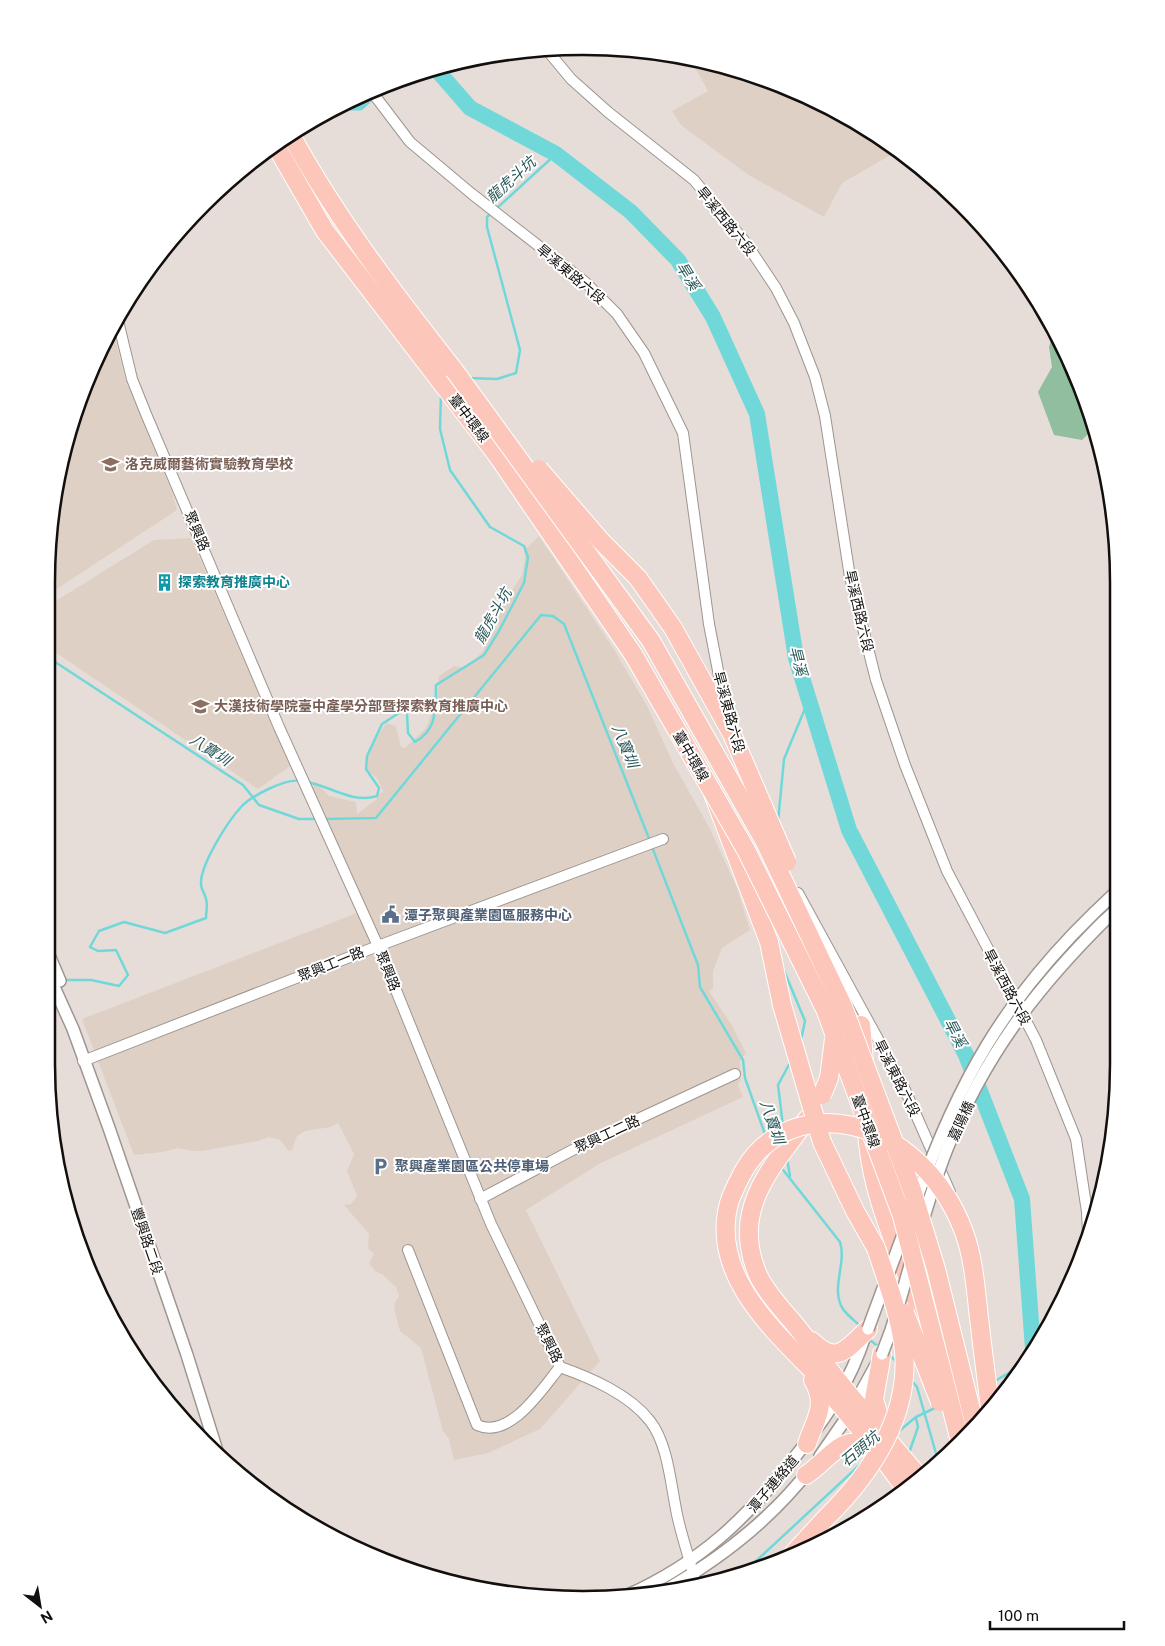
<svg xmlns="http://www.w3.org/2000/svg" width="1165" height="1646" font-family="'Public Sans','Noto Sans TC',sans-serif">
	<rect width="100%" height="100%" fill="#e6ddd8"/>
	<!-- built -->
	<g fill="#dfd0c5">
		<polygon points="696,60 721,64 819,101 891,146 891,155 842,183 824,217 747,174 681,125 672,111 708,91 693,64"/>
		<polygon points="112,326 125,379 172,492 177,510 46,596 57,478 87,378"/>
		<polygon points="539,536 615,651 648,708 673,763 710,829 737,888 750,930 722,948 713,971 713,989 709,991 731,1024 746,1053 740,1061 741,1079 738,1085 743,1097 599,1164 526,1210 600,1361 540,1429 488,1453 454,1460 449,1439 443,1431 421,1348 400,1331 394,1308 395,1302 399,1296 396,1287 382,1274 376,1272 369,1263 374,1254 368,1248 369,1234 344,1205 351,1204 357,1196 347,1171 354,1154 338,1123 331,1127 305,1131 297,1136 292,1150 289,1151 280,1140 269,1137 258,1141 202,1151 192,1151 178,1148 163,1152 134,1155 82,1019 357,913 356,905 306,788 316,782 329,796 356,802 357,814 377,799 376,797 383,791 377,778 366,769 368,751 386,723 396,726 401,747 405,748 426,728 436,702 439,676 454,666 466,668 484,650 484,641 499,626 493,619 522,575 525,559 524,551"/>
		<polygon points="191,538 290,766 258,789 46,646 46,607 154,540"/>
	</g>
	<!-- green -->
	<path fill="#91be9e" d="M 1054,331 C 1073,359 1087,395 1094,428 L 1082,440 L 1054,435 L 1038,392 L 1052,367 L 1049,347 Z"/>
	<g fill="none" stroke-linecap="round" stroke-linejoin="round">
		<!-- stream -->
		<g stroke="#71d8da" stroke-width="2.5">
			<polyline points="496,209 556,154"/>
			<polyline points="468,378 497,379 516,373 520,350 487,227 487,217 492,212"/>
			<polyline points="46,656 243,785 259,805 299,819 317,819"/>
			<path d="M 307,782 C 330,786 353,804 377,796 L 379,788 L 366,769 L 367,756 L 382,724 L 402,711 L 407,713 L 408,733 L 415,742 C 438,729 435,709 436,685 L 484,655 L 499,631 L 524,583 L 528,557 L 524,546 L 490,527 L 450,470 L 440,429 L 441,394"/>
			<polyline points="325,819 376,818 541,615 553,616 564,624 650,841"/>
			<polyline points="778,822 784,759 809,699"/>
			<polyline points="652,847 698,965 700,987 743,1060 745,1078 766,1137"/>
			<polyline points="776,929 778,943"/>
			<polyline points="783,968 805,1021 801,1040"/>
			<path d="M 64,980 L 91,980 L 119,986 L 128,975 L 116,950 L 98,951 L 90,947 L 99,931 L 124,922 L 165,933 L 206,918 C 206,912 208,904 206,899 C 205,894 201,889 201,884 C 200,865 228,821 241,807 C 251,796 286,778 300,781"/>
			<polyline points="783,1126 778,1085 791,1061"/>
			<polyline points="787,1159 790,1176"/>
			<path d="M 780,1166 L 840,1242 C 847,1263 830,1289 843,1309 C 847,1315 855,1321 860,1326"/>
			<polyline points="869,1339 880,1348"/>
			<polyline points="888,1354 897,1362"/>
			<polyline points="911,1380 917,1387 939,1464"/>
			<polyline points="995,1381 1024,1364"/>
			<polyline points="898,1432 916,1417 937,1407"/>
			<polyline points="909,1453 918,1427 916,1418"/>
			<polyline points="728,1577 756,1561 865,1460"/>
		</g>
		<!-- canal -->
		<polyline stroke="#71d8da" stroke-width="9" points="341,106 360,106 377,90"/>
		<!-- river -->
		<polyline stroke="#71d8da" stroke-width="16" points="436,69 470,108 556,154 631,212 678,260 713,317 757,414 796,658 849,830 966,1055 1022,1199 1033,1349"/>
		<defs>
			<g id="minor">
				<polyline points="547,50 571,79 608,112 694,180 746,243 776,288 794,323 815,377 825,416 850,577 876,680 905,765 947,871 1036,1040 1076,1139 1087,1212 1088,1234"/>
				<polyline points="372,92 410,142 472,194 585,282 617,314 644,353 683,433 709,624 726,712"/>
				<path d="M 117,317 L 132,379 L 146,414 L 279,727 L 378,946 L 491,1224 L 560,1367 C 591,1378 629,1394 650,1421 C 669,1445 671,1489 678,1519 C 683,1541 691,1563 696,1585"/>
				<polyline points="798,893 902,1083 950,1192"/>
				<polyline points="83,1061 378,946 663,839"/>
				<polyline points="480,1199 582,1145 735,1074"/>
				<path d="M 408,1250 L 477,1425 C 510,1440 542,1389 560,1367"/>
			</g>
			<g id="tertiary">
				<polyline points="1095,912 1116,892"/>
				<polyline points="1103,922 1116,910"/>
				<polyline points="46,948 60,981"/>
				<polyline points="46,969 73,1029 109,1128 187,1355 218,1454"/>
				<polyline points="820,1456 849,1414 877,1363"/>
				<path d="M 658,1594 C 716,1562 769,1522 810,1469"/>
				<path d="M 628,1595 C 701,1562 746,1519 794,1458 C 827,1417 850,1383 866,1333"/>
			</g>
			<g id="motorway">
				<path d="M 291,135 C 337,219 395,295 454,370"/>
				<polyline points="276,146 325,231 497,455 633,654 712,791 769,942 782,1005"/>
				<path d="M 861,1025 C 867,1075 862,1124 873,1174 C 883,1221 904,1265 920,1311"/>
				<path d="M 807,1119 C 787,1148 759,1177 751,1213 C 746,1235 750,1259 760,1279 C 772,1301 790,1317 804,1336 C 839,1386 881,1431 920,1478"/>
				<polyline points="822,1142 855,1211 876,1248"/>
				<path d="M 743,1172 C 738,1182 732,1193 729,1203 C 710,1274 772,1329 816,1374 C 824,1382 830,1392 837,1401 C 861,1429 883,1458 905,1488"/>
				<path d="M 812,1341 C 838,1367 848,1347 868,1329"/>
				<polyline points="882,1354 874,1399 883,1430"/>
				<path d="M 807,1444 C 815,1419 828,1406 813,1380"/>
				<path d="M 806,1475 C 830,1460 847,1424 875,1455"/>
				<polyline points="790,1557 824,1520"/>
			</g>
		</defs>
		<!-- minor casing -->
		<use href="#minor" stroke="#9d958f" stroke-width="12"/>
		<!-- tertiary casing -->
		<use href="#tertiary" stroke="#9d958f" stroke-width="14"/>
		<!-- motorway casing -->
		<use href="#motorway" stroke="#fff" stroke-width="20"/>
		<!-- minor -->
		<use href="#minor" stroke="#fff" stroke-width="10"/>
		<!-- tertiary -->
		<use href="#tertiary" stroke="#fff" stroke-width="11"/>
		<!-- motorway -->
		<use href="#motorway" stroke="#fcc6ba" stroke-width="18"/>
		<defs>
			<g id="tertiary-bridge">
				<path d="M 916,1200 C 958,1082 1004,1000 1095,912"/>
				<polyline points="868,1329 905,1229"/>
				<path d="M 882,1354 L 891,1330 C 910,1270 924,1207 947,1149 C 984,1057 1034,991 1103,922"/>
			</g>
			<g id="motorway-bridge">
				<polyline points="454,370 651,641 764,840 842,1004 912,1190 936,1269 975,1426"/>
				<polyline points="539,469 601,541 638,578 673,628 732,734 787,862"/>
				<polyline points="712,791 746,850 825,1009 902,1216 960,1441"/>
				<polyline points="782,1005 822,1142"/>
				<polyline points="822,1095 829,1078 834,1039"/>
				<path d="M 743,1172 C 760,1141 791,1123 827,1123 C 891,1124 943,1175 964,1232 C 975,1262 976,1296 980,1326 C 983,1354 987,1381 990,1409"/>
				<polyline points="905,1313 940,1402"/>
				<path d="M 824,1520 C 870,1475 910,1418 904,1351 C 900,1315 887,1282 876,1248"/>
			</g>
		</defs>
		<!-- tertiary-bridge casing -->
		<use href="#tertiary-bridge" stroke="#9d958f" stroke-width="14" stroke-linecap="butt"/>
		<!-- motorway-bridge casing -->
		<use href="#motorway-bridge" stroke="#fff" stroke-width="20" stroke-linecap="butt"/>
		<!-- tertiary-bridge -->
		<use href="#tertiary-bridge" stroke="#fff" stroke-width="11"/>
		<!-- motorway-bridge -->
		<use href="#motorway-bridge" stroke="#fcc6ba" stroke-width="18"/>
	</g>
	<!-- icons -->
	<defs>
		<symbol id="university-bare" viewBox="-9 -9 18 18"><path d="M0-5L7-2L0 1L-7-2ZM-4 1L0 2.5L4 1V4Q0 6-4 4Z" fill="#8d6e63" stroke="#fff" stroke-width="2.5" paint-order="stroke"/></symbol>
		<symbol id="building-bare" viewBox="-9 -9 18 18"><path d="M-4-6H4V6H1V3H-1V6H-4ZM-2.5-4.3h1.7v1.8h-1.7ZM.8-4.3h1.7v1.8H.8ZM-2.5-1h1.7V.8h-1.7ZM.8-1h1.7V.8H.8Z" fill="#0f9aa8" stroke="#fff" stroke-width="2.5" paint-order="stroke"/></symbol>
		<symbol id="civic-bare" viewBox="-9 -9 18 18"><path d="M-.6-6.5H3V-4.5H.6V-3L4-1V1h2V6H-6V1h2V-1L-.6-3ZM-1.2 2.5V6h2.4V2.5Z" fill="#5c6f8a" stroke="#fff" stroke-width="2.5" paint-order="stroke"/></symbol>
		<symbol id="parking-bare" viewBox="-9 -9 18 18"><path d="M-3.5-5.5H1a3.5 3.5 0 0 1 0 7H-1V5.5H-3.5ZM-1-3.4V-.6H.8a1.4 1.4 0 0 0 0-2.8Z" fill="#5c6f8a" stroke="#fff" stroke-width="2.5" paint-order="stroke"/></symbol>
	</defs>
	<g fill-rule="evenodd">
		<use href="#university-bare" x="98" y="452" width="25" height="25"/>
		<use href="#building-bare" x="152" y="570" width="25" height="25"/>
		<use href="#university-bare" x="188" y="694" width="25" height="25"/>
		<use href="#civic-bare" x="378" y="902" width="25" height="25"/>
		<use href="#parking-bare" x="368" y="1154" width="25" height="25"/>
	</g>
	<g text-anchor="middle" stroke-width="4" stroke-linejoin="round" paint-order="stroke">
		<!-- street labels -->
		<g font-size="14" fill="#120f0d" stroke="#fff">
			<text transform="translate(726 221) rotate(51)" y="5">旱溪西路六段</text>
			<text transform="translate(571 274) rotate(40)" y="5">旱溪東路六段</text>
			<text transform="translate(469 418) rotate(53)" y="5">臺中環線</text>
			<text transform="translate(197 531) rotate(66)" y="5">聚興路</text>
			<text transform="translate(859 611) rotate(77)" y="5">旱溪西路六段</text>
			<text transform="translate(729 712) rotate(75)" y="5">旱溪東路六段</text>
			<text transform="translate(691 756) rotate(60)" y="5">臺中環線</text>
			<text transform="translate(331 964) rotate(-22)" y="5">聚興工一路</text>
			<text transform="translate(388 971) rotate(68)" y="5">聚興路</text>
			<text transform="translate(1007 987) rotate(62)" y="5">旱溪西路六段</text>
			<text transform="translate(897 1078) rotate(63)" y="5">旱溪東路六段</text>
			<text transform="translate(866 1121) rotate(70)" y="5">臺中環線</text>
			<text transform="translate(961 1121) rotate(-65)" y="5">嘉陽橋</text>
			<text transform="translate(607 1134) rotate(-25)" y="5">聚興工二路</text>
			<text transform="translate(147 1241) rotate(71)" y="5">豐興路二段</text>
			<text transform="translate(549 1343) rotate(63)" y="5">聚興路</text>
			<text transform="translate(773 1484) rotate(-50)" y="5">潭子連絡道</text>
		</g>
		<!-- education labels -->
		<g font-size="14" font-weight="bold" fill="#785e54" stroke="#fff" text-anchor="start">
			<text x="125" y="469">洛克威爾藝術實驗教育學校</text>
			<text x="214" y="711">大漢技術學院臺中產學分部暨探索教育推廣中心</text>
		</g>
		<!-- culture labels -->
		<g font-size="14" font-weight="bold" fill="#0d838f" stroke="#fff" text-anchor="start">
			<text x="178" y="587">探索教育推廣中心</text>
		</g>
		<!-- service labels -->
		<g font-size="14" font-weight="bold" fill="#4e5e75" stroke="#fff" text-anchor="start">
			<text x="404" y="920">潭子聚興產業園區服務中心</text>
			<text x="395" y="1171">聚興產業園區公共停車場</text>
		</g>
		<!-- water labels -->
		<g font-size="15" font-style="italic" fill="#295758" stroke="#fff">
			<text transform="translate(511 180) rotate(-42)" y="5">龍虎斗坑</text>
			<text transform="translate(688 276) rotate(58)" y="5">旱溪</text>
			<text transform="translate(493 616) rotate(-61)" y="5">龍虎斗坑</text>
			<text transform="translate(798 661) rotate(76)" y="5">旱溪</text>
			<text transform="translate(625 746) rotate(68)" y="5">八寶圳</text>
			<text transform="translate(210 750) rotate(33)" y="5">八寶圳</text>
			<text transform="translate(955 1033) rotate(62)" y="5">旱溪</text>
			<text transform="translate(772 1122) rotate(71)" y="5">八寶圳</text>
			<text transform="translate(860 1449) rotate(-40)" y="5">石頭坑</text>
		</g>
	</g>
	<!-- crop -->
	<path d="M0 0H1165V1646H0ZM582 55H583A527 527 0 0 1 1110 582V1064A527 527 0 0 1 583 1591H582A527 527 0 0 1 55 1064V582A527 527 0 0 1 582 55Z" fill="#fff" fill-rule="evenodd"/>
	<path fill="none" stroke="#120f0d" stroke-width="2.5" d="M582 55H583A527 527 0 0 1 1110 582V1064A527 527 0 0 1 583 1591H582A527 527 0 0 1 55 1064V582A527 527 0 0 1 582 55Z"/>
	<!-- north arrow -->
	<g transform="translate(40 1606) rotate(149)" stroke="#ffffff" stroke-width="4" paint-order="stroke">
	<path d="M0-4L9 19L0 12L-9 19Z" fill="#120f0d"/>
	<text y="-8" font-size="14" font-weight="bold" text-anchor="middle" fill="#120f0d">N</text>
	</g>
	<!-- scale -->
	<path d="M990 1621v8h134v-8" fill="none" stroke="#120f0d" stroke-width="2.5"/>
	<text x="998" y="1621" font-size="15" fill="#120f0d" stroke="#ffffff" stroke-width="4" paint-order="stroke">100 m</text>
</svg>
